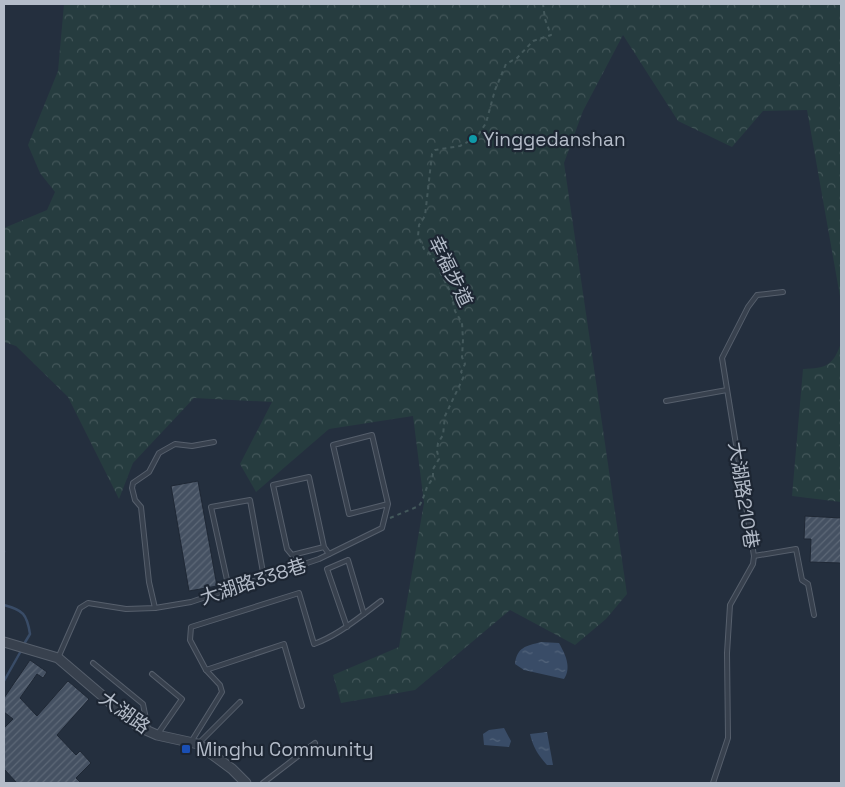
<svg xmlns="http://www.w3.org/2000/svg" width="845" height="787" font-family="'Space Grotesk','Noto Sans TC',sans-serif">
	<defs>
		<pattern id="forest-crowns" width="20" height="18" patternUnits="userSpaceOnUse" patternTransform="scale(1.25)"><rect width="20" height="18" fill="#263c3f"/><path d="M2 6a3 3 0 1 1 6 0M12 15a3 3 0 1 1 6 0" fill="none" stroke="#435659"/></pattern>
		<pattern id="water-ripples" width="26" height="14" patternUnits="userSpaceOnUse" patternTransform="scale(1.25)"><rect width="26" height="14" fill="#394c67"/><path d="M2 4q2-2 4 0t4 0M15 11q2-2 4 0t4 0" fill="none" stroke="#53647b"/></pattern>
		<pattern id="building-hatch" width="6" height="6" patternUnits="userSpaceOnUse" patternTransform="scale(1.25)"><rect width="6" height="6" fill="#455162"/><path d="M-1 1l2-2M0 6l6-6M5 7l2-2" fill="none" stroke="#5d6877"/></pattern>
	</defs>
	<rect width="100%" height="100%" fill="#242f3e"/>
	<!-- forest -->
	<g fill="url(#forest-crowns)">
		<polygon points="64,4 841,4 841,302 807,110 763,111 732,147 678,121 623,35 583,111 564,163 627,594 606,619 575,645 510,610 415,690 341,703 333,675 399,647 424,503 413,416 329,429 256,492 240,464 272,402 194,398 133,463 119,499 68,397 16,346 4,342 4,228 47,210 55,192 40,173 28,145 58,71"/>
		<path d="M 841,343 L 841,502 L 792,496 L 803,369 C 826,368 833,366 841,343 Z"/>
	</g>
	<!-- water -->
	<g fill="url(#water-ripples)">
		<path d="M 541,642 L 559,643 C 565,654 572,667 564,679 L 524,670 L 515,664 C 517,647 526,646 541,642 Z"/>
		<polygon points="504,728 511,741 509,747 484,745 483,734 489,730"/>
		<path d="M 547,732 L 553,765 L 547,765 C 538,755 533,747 530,734 Z"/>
	</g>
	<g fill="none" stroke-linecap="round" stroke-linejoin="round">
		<!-- stream -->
		<g stroke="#394c67" stroke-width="2.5">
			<polyline points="4,551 4,552"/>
			<path d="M 4,605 C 23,610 27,614 30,634 L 24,644"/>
			<polyline points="4,681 22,649"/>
		</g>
	</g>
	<!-- building -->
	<g fill="url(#building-hatch)" stroke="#1f2835">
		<polygon points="198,481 217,586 189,591 171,486"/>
		<polygon points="805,516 841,518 841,563 810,562 811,539 804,539"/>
		<polygon points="30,660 47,672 43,678 37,674 20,698 37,716 68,681 89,699 57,735 76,755 80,751 91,763 76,778 81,783 17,783 4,769 4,728 13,719 4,712 4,698"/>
	</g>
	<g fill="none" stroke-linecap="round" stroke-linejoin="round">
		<defs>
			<g id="service">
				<polyline points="666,401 727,390"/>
				<polyline points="324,547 292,555 287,549 273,485 309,477 324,547 329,554"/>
				<polyline points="754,556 796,549 802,580 808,584 814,615"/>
				<polyline points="229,589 211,507 250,500 264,578"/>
				<polyline points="155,608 149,582 141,507 135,500 132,488 133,483 149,472 159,453 175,444 192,446 214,442"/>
				<polyline points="364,614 381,601"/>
				<polyline points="58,658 80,608 88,603 126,609 155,608 191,602 319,559 382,528 388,504 372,435 333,445 349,514 388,504"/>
				<polyline points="93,663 143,704 148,729"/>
				<polyline points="206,670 284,644 302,706"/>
				<polyline points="152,674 182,699 157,735"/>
				<path d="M 191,742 L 222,692 L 220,685 L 206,670 L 190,640 L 191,627 L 299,593 L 314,644 C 333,637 348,626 364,614 L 348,560 L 327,569 L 347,627"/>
				<polyline points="198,744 240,702"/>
				<polyline points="263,783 315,743"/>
				<polyline points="713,783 728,738 727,653 730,605 753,564 754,556 722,358 748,307 757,295 783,292"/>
			</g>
			<polyline id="tertiary" points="4,642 58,658 139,727 157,735 198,744 232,769 246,783"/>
		</defs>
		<!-- service casing -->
		<use href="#service" stroke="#565f6c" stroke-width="6"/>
		<!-- tertiary casing -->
		<use href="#tertiary" stroke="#565f6c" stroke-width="11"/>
		<!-- path -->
		<polyline stroke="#44595c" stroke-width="2" stroke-dasharray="4 4" stroke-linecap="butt" points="390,518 419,506 422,501 427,487 433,478 433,469 439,459 437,451 438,443 443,435 445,416 464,376 461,372 465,364 462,357 463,340 462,323 455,311 451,293 440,272 439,268 430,254 424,249 418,236 419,225 425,216 432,154 435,150 460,146 477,137 486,123 495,90 506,64 517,58 533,41 551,35 545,19 543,4"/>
		<!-- service -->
		<use href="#service" stroke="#38414e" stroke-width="4"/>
		<!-- tertiary -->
		<use href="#tertiary" stroke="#38414e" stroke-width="9"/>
	</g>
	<!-- markers -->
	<circle fill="#0f9aa8" stroke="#1d2633" stroke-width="2" cx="473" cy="139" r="5"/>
	<rect fill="#1a4fb4" stroke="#1d2633" stroke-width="2" x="181" y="744" width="10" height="10" rx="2.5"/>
	<g text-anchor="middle" stroke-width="4.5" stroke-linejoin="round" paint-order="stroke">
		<!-- poi labels -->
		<g font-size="19" fill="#b4bcc9" stroke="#1d2633" text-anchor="start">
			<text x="483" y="146">Yinggedanshan</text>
			<text x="196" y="756">Minghu Community</text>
		</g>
		<!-- street labels -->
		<g font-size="19" fill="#b4bcc9" stroke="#1d2633">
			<text transform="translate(451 271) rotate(64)" y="7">幸福步道</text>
			<text transform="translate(744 495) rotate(81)" y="7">大湖路210巷</text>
			<text transform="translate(253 581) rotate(-18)" y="7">大湖路338巷</text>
			<text transform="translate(125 712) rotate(36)" y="7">大湖路</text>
		</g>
	</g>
	<!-- border -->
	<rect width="845" height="787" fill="none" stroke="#b4bcc9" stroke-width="10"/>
</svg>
